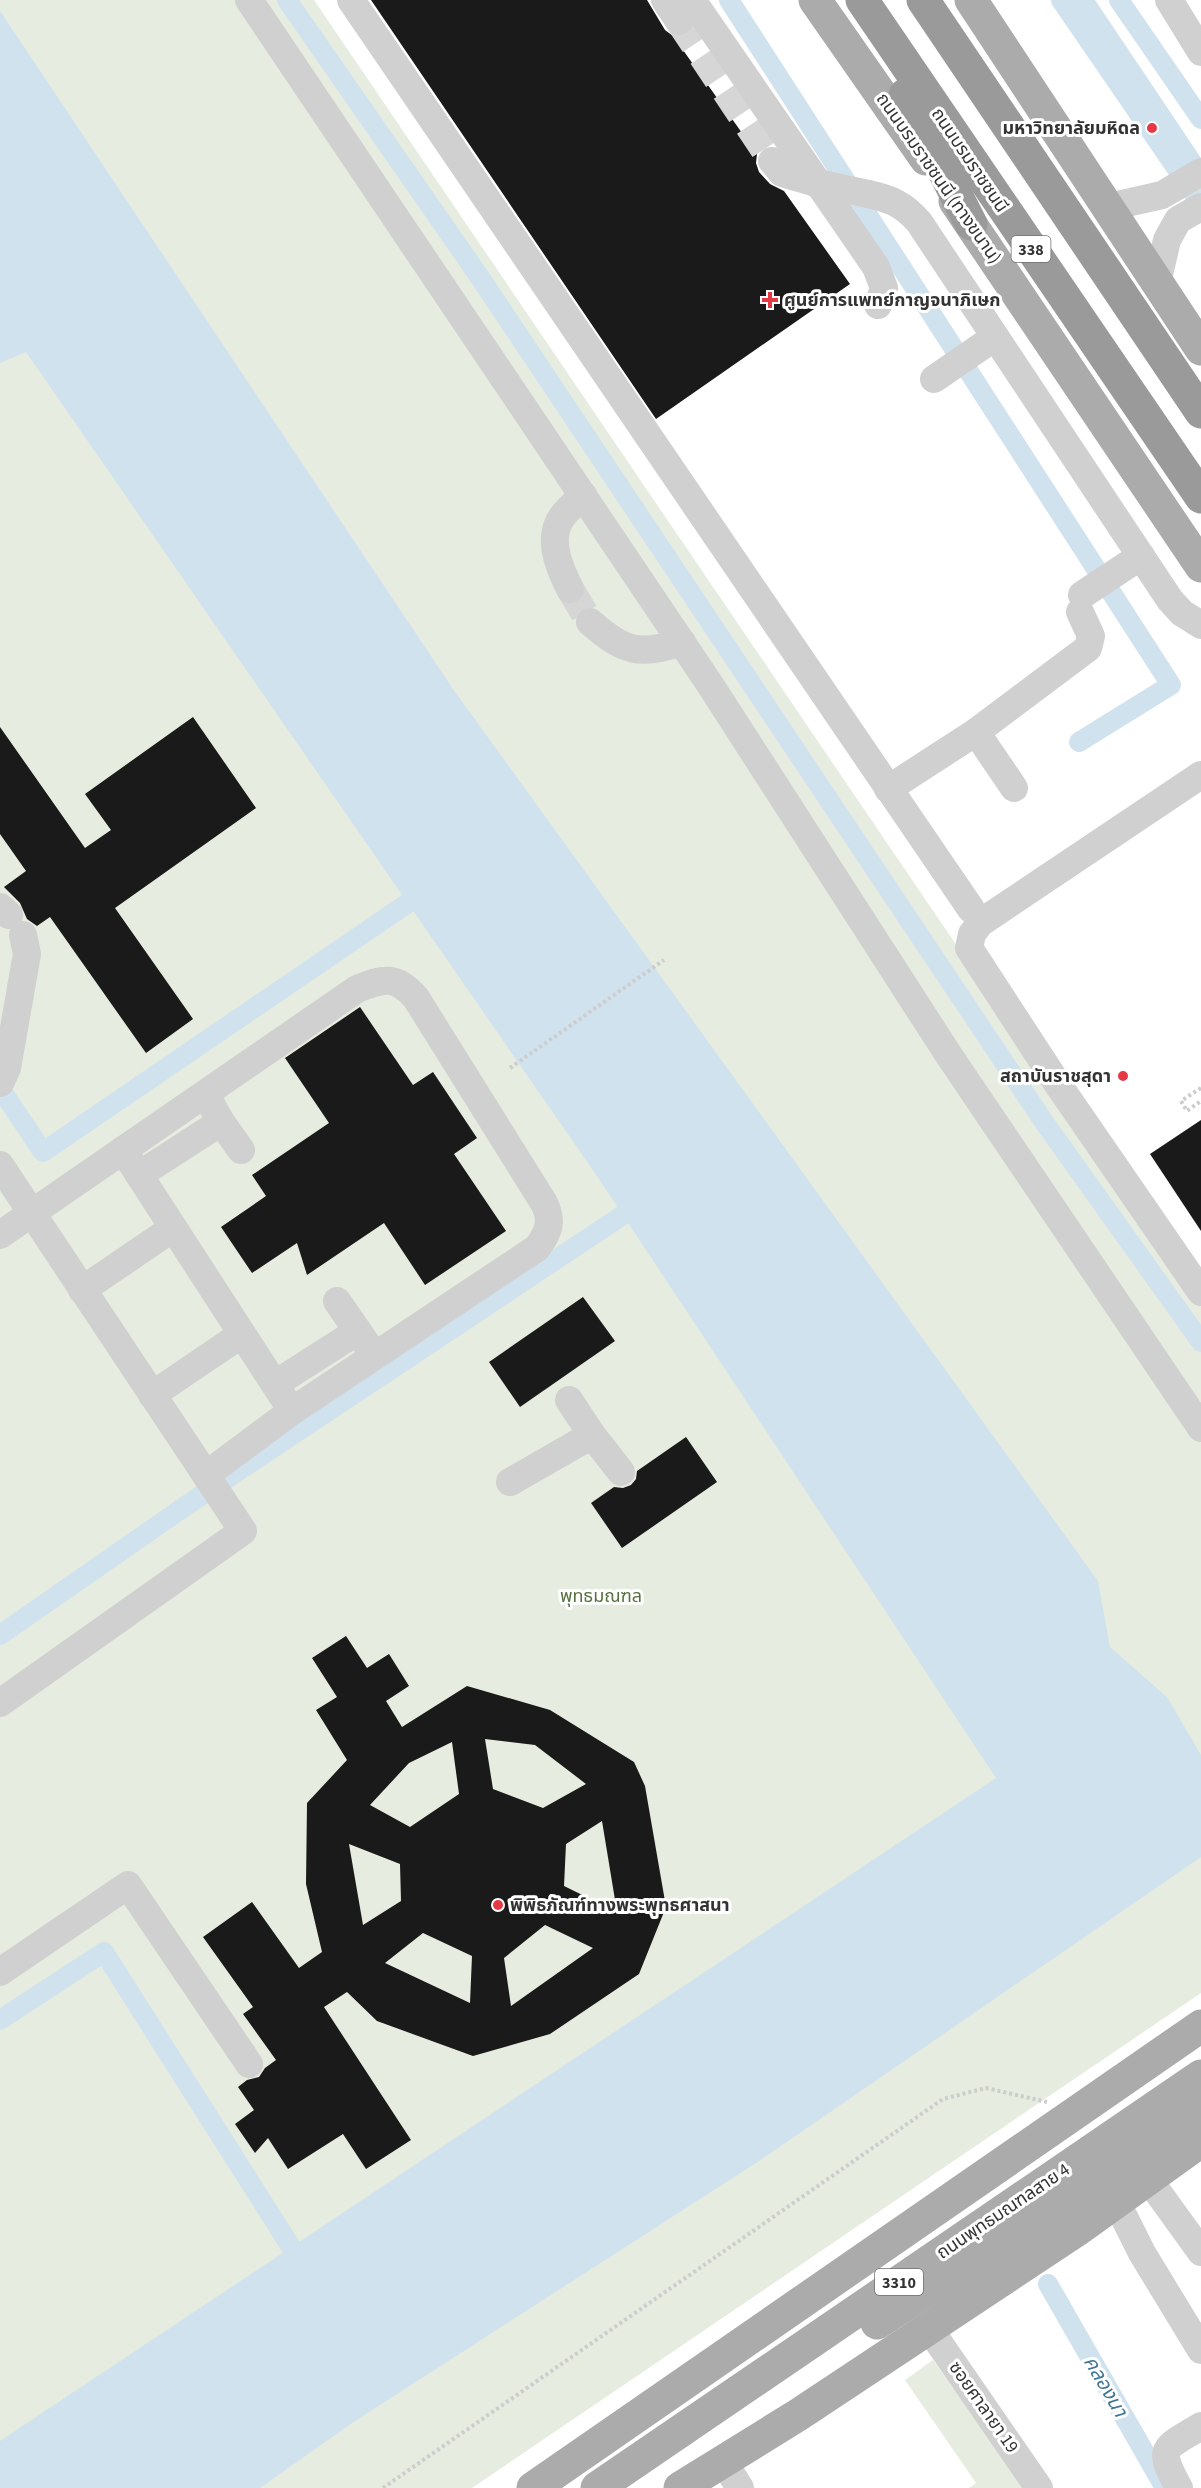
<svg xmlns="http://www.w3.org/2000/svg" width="1201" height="2488" font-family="'Source Sans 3','Noto Sans Thai',sans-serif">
	<rect width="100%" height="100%" fill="#fff"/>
	<!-- green -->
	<g fill="#e6ecdf">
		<polygon points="0,0 314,0 1201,1305 1201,1993 472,2488 0,2488"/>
		<polygon points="933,2360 1024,2488 969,2488 976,2483 905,2380"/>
	</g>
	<!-- water -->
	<polygon fill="#cfe2ee" points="0,11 453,689 1098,1581 1110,1647 1167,1697 1201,1755 1201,1857 759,2161 352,2423 260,2488 0,2488 0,2441 996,1778 599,1179 26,352 0,363"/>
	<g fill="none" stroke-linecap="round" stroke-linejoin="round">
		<!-- canal -->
		<g stroke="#cfe2ee" stroke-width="20">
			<polyline points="287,0 479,276 1044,1122 1201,1342"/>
			<polyline points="729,0 1171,685 1079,742"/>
			<polyline points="1061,0 1201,204"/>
			<polyline points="1083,0 1201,176"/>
			<polyline points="1119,0 1201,119"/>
			<polyline points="0,1088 43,1152 408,903"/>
			<polyline points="0,1635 187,1505 623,1215"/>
			<polyline points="0,2020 104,1952 291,2247"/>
			<polyline points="1048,2284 1165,2488"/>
		</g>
	</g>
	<!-- building -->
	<g fill="#1a1a1a" fill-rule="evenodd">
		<polygon points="371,0 647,0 665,30 673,36 757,154 756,163 759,172 770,184 784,191 850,284 656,419"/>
		<polygon points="193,717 256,808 115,908 193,1019 146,1053 50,917 37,926 27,919 20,903 4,887 26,871 0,834 0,727 85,848 111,830 85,794"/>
		<polygon points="360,1007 413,1085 433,1072 477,1138 454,1154 506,1231 425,1285 384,1223 307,1275 297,1243 252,1273 221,1227 266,1196 252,1175 329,1123 285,1058"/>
		<polygon points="1201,1120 1201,1231 1150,1154"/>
		<polygon points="583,1297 615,1341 520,1407 489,1362"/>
		<polygon points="686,1437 717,1482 622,1548 591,1503 614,1487 623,1488 631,1485 636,1479 637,1471"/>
		<path d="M 346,1636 L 367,1668 L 389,1654 L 409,1686 L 386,1701 L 402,1727 L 467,1686 L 550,1710 L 634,1762 L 645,1786 L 666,1907 L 639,1974 L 550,2034 L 473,2056 L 377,2021 L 347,1992 L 324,2007 L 411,2140 L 366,2169 L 343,2134 L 288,2169 L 268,2138 L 255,2153 L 235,2124 L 254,2110 L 238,2087 L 247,2080 L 259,2077 L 265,2068 L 276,2060 L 243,2014 L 253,2007 L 203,1937 L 252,1902 L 299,1968 L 322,1952 L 306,1884 L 307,1803 L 347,1760 L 316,1710 L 337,1697 L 312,1658 ZM 485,1739 L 535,1745 L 586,1784 L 543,1808 L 493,1789 ZM 452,1742 L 459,1794 L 410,1827 L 370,1805 L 409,1763 ZM 602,1821 L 617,1912 L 564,1886 L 566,1844 ZM 349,1844 L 400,1864 L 401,1901 L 363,1925 ZM 545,1925 L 593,1948 L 511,2006 L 504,1958 ZM 423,1933 L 472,1956 L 470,2003 L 385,1963 Z"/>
	</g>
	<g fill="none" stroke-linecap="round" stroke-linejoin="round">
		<!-- minor-tunnel -->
		<g stroke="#d6d6d6" stroke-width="28" stroke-dasharray="28 14" stroke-linecap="butt">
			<polyline points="679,21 772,161"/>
			<polyline points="570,589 590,622"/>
		</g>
		<!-- path -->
		<g stroke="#cdcdcd" stroke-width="4" stroke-dasharray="3 3" stroke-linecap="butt">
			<polyline points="510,1068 664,960"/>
			<polyline points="1201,1088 1181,1101 1187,1111 1201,1101"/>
			<polyline points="383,2488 943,2099 986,2088 1047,2102"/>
		</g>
		<!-- minor -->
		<g stroke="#d0d0d0" stroke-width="28">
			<polyline points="249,0 709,683 948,1054 1201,1428"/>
			<polyline points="351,0 971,909"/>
			<polyline points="665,0 679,21"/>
			<polyline points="692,0 876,267 884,288 878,305"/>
			<polyline points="1169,0 1201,52"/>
			<polyline points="772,161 782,173 813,182"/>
			<path d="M 868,194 C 891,199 903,204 919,222 L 1170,600 L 1182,613 L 1201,625"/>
			<polyline points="1109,207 1162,195 1201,172"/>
			<polyline points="1157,283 1167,240 1178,220 1201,207"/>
			<polyline points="934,379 995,337"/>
			<path d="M 570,589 C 561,571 549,545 558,524 C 562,514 575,503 583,495"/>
			<polyline points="1082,595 1141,556"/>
			<path d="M 590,622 C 624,652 639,656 682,642"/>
			<polyline points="976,732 1088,648 1091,636 1080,612"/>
			<polyline points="1201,775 980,923 972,934 969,948 1057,1083 1201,1292"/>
			<polyline points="888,789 976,732 1014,788"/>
			<polyline points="0,907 9,915"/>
			<polyline points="0,1083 7,1068 27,954 23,935"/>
			<polyline points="221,1122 241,1150"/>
			<polyline points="123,1150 292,1411"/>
			<polyline points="0,1165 243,1531 0,1703"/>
			<polyline points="139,1175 221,1122 206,1095"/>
			<path d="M 0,1235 L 357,989 C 384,978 396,975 416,998 L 544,1203 C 553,1221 549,1232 537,1248 L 292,1411 L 206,1475"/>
			<polyline points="82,1290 173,1228"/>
			<polyline points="337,1301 368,1346"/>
			<polyline points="275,1384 358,1331"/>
			<polyline points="152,1395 242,1334"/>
			<polyline points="569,1400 592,1435"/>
			<polyline points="510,1482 592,1435 621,1472"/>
			<polyline points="0,1972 128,1885 249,2064"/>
			<polyline points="1157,2191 1201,2252"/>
			<polyline points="1122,2213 1142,2253 1201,2350"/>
			<polyline points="928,2327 1039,2488"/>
			<polyline points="723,2461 740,2488"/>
			<path d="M 1179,2488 C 1156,2446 1164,2449 1201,2426"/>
		</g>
		<!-- major -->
		<g stroke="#ababab" stroke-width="33">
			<polyline points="815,0 926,159"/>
			<polyline points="971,0 1201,349"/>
			<polyline points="955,201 1201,566"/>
			<polyline points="877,2323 1201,2112"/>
			<polyline points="533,2488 1201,2026"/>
			<polyline points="597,2488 1201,2076"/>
			<polyline points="680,2488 798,2415 1077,2230 1201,2141"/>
		</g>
		<!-- highway -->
		<g stroke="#9a9a9a" stroke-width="33">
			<polyline points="862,0 1201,497"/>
			<polyline points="923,0 1201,412"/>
			<polyline points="905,95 971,224"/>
		</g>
		<!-- minor-bridge -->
		<polyline stroke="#d0d0d0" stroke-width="28" points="813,182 868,194"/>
	</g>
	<!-- markers -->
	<g fill="#e63946" stroke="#fff" stroke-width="2">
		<circle cx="1152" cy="128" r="6"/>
		<path d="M767 291h6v6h6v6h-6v6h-6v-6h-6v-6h6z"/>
		<circle cx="1123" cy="1076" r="6"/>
		<circle cx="498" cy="1905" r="6"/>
	</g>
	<g text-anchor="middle" stroke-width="6" stroke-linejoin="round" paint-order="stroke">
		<!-- shield labels -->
		<g fill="#fff" stroke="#707070" stroke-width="1.5">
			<rect x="1011.5" y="236" width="39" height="26" rx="4.5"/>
			<rect x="875" y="2269" width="48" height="26" rx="4.5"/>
		</g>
		<g font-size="16" font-weight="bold" fill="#333">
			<text x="1031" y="255">338</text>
			<text x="899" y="2288">3310</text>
		</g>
		<!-- poi labels -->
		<g font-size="18" font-weight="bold" fill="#333" stroke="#fff" text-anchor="end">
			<text x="1140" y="134">มหาวิทยาลัยมหิดล</text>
			<text x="784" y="306" text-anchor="start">ศูนย์การแพทย์กาญจนาภิเษก</text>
			<text x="1111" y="1082">สถาบันราชสุดา</text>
			<text x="510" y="1911" text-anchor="start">พิพิธภัณฑ์ทางพระพุทธศาสนา</text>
		</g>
		<!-- street labels -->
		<g font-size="18" fill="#333" stroke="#fff">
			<text transform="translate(970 160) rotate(56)" y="6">ถนนบรมราชชนนี</text>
			<text transform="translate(939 178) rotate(55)" y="6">ถนนบรมราชชนนี (ทางขนาน)</text>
			<text transform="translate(1003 2211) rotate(-34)" y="6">ถนนพุทธมณฑลสาย 4</text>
			<text transform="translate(984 2407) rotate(55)" y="6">ซอยศาลายา 19</text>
		</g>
		<!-- park labels -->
		<g font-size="18" fill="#56703f" stroke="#fff">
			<text x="601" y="1602">พุทธมณฑล</text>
		</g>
		<!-- water labels -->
		<g font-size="20" font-style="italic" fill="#3f7597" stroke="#fff">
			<text transform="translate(1106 2386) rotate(60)" y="7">คลองนา</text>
		</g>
	</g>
</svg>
